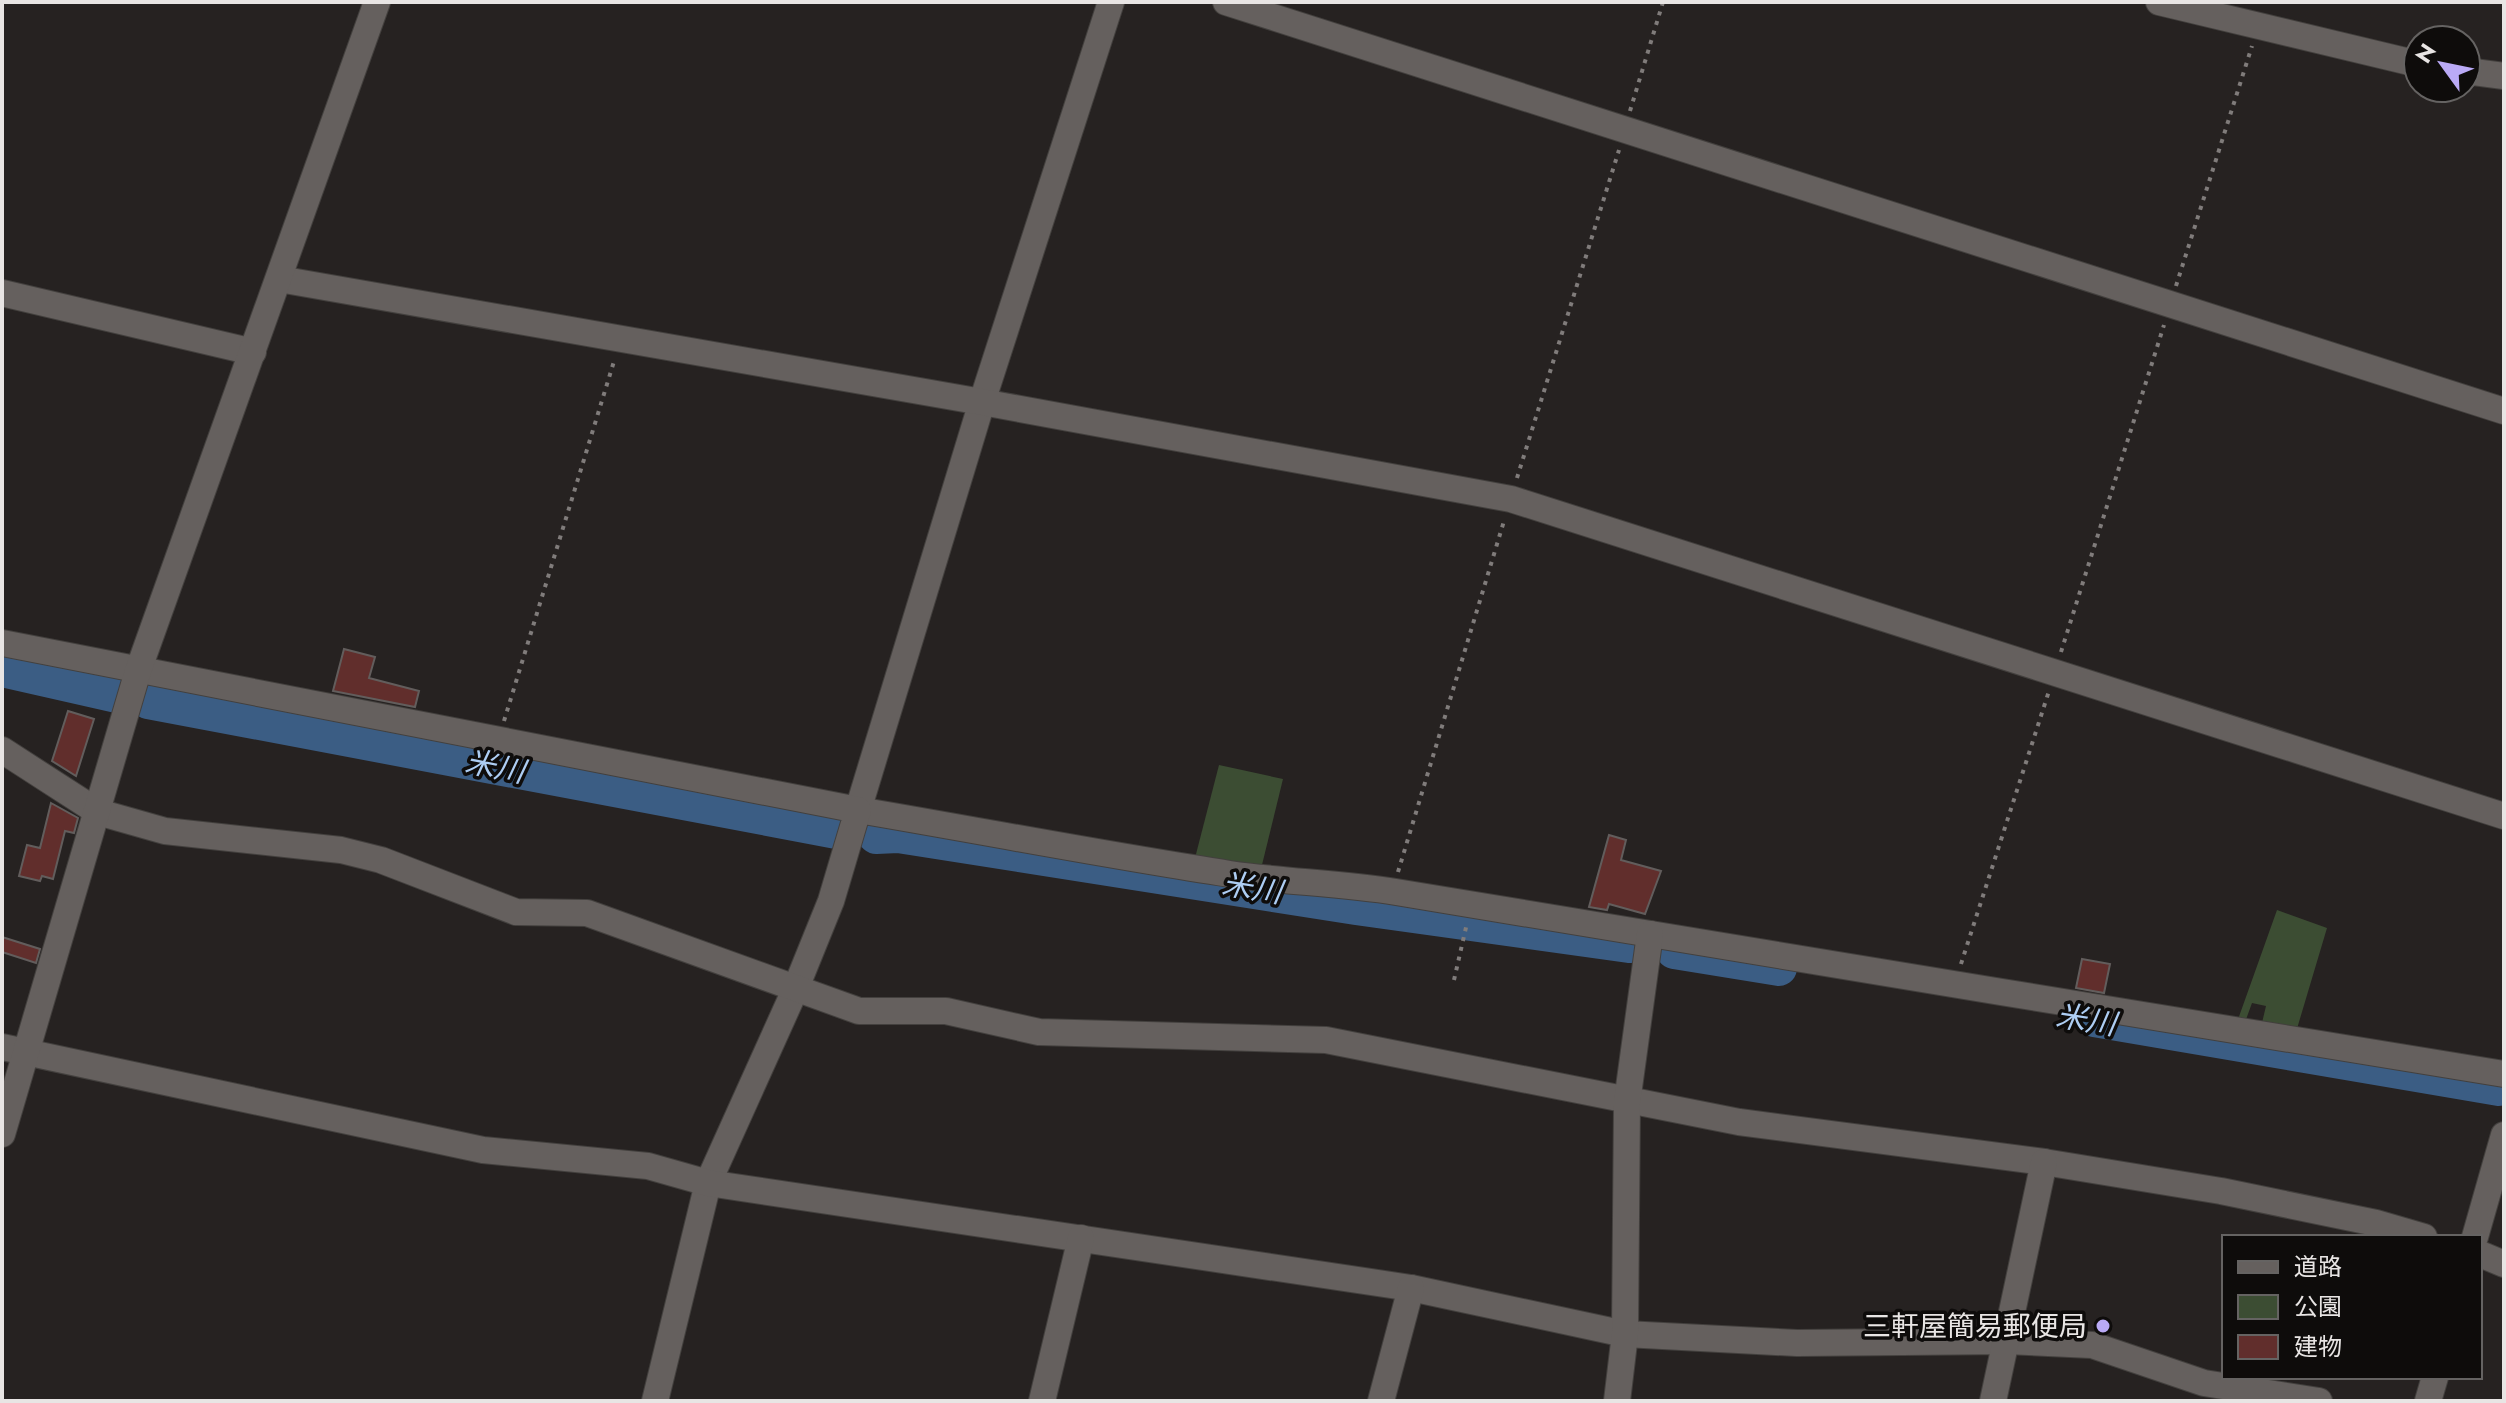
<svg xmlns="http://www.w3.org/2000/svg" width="2506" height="1403" font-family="Jost,'Noto Sans JP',sans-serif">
	<rect width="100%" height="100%" fill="#262221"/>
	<!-- green -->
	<g fill="#3c4d33">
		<polygon points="1219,765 1283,779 1261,869 1195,858"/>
		<polygon points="2277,910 2327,928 2296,1032 2261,1027 2266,1006 2252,1003 2244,1025 2236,1025"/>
	</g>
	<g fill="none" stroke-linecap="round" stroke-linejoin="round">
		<!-- river -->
		<g stroke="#3b5d84" stroke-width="36">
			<polyline points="2,669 121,696"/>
			<polyline points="148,701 842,832"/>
			<polyline points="876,836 898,835 1356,907 1629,945"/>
			<polyline points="1674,951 1779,968"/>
			<polyline points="2094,1019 2499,1088"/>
		</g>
	</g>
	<!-- building -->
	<g fill="#612e2c" stroke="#625d5c" stroke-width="2">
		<polygon points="344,649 375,657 369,678 419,691 415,707 333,691"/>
		<polygon points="68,711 94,719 76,776 52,761"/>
		<polygon points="51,803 78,818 74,833 65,831 53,879 42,876 40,881 19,876 27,845 40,848"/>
		<polygon points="1609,835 1626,840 1621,860 1661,871 1645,914 1609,904 1607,910 1589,907"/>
		<polygon points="2,937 40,949 36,963 2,952"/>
		<polygon points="2082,959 2110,964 2104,993 2076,988"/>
	</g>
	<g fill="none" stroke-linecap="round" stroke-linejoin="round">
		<defs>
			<g id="minor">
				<path d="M 1111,2 L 982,402 L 858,810 C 982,831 1105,855 1230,874 C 1285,882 1341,883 1396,892 C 1766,951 2134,1016 2504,1074"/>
				<polyline points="1226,2 2504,411"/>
				<polyline points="2159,2 2418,64"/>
				<polyline points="2466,71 2504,76"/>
				<polyline points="279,279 982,402 1511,499 2504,816"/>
				<polyline points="2,293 253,352"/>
				<polyline points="2,643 858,810 831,901 795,990 708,1183 655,1401"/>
				<polyline points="2,750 98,812 165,831 341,850 381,860 516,912 587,913 859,1011 946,1011 1039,1032 1326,1040 1739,1122 2044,1162 2221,1191 2376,1223 2424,1237"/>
				<polyline points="2,1047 483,1150 648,1166 708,1183 1411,1288 1625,1334 1797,1343 2007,1341 2092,1345 2204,1383 2319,1401"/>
				<polyline points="2,1134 138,671 377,2"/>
				<polyline points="2475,1237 2504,1135"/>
				<polyline points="2480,1254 2504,1264"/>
				<polyline points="1042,1401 1081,1238"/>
				<polyline points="1381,1401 1411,1288"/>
				<polyline points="1617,1401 1625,1334 1627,1102 1650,934"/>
				<polyline points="1993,1401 2044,1162"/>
				<polyline points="2428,1401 2435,1377"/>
			</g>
		</defs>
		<!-- minor casing -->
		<use href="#minor" stroke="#43403e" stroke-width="28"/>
		<!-- path -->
		<g stroke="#807c7b" stroke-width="4" stroke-dasharray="4 6" stroke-linecap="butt">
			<polyline points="1630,111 1663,2"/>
			<polyline points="2176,286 2252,46"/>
			<polyline points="1517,478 1619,150"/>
			<polyline points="2061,652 2164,325"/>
			<polyline points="504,721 615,358"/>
			<polyline points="1398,872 1504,521"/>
			<polyline points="1961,964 2049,691"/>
			<polyline points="1454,980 1467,923"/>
		</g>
		<!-- minor -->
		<use href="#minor" stroke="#65605e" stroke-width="26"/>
	</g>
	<!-- markers -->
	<circle fill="#baaaf6" stroke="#0e0c0b" stroke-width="3" cx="2103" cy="1326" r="8"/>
	<g text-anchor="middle" stroke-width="7" stroke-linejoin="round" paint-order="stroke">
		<!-- poi labels -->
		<g font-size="28" fill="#e8e5e4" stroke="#0e0c0b" text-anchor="end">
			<text x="2087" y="1336">三軒屋簡易郵便局</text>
		</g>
		<!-- water labels -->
		<g font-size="30" font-style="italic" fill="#adcdf3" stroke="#0e0c0b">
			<text transform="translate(495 767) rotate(11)" y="10">米川</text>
			<text transform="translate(1252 888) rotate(9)" y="10">米川</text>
			<text transform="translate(2086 1020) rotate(9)" y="10">米川</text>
		</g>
	</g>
	<!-- border -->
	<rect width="2506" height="1403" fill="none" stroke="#e8e5e4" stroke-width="8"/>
	<!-- legend -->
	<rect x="2222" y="1235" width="260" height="144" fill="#0e0c0b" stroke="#656362" stroke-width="2"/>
	<rect x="2238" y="1261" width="40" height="12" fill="#65605e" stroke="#656362" stroke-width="2"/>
	<text x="2294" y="1275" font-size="24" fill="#e8e5e4">道路</text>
	<rect x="2238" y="1295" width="40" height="24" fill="#3c4d33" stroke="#656362" stroke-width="2"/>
	<text x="2294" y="1315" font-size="24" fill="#e8e5e4">公園</text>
	<rect x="2238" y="1335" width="40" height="24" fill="#612e2c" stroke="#656362" stroke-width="2"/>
	<text x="2294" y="1355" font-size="24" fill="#e8e5e4">建物</text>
	<!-- north arrow -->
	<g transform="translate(2442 64) rotate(303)"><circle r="38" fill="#0e0c0b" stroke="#656362" stroke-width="2"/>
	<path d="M0-6L14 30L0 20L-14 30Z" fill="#baaaf6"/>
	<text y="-12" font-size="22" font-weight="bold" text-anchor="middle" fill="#e8e5e4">N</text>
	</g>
</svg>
